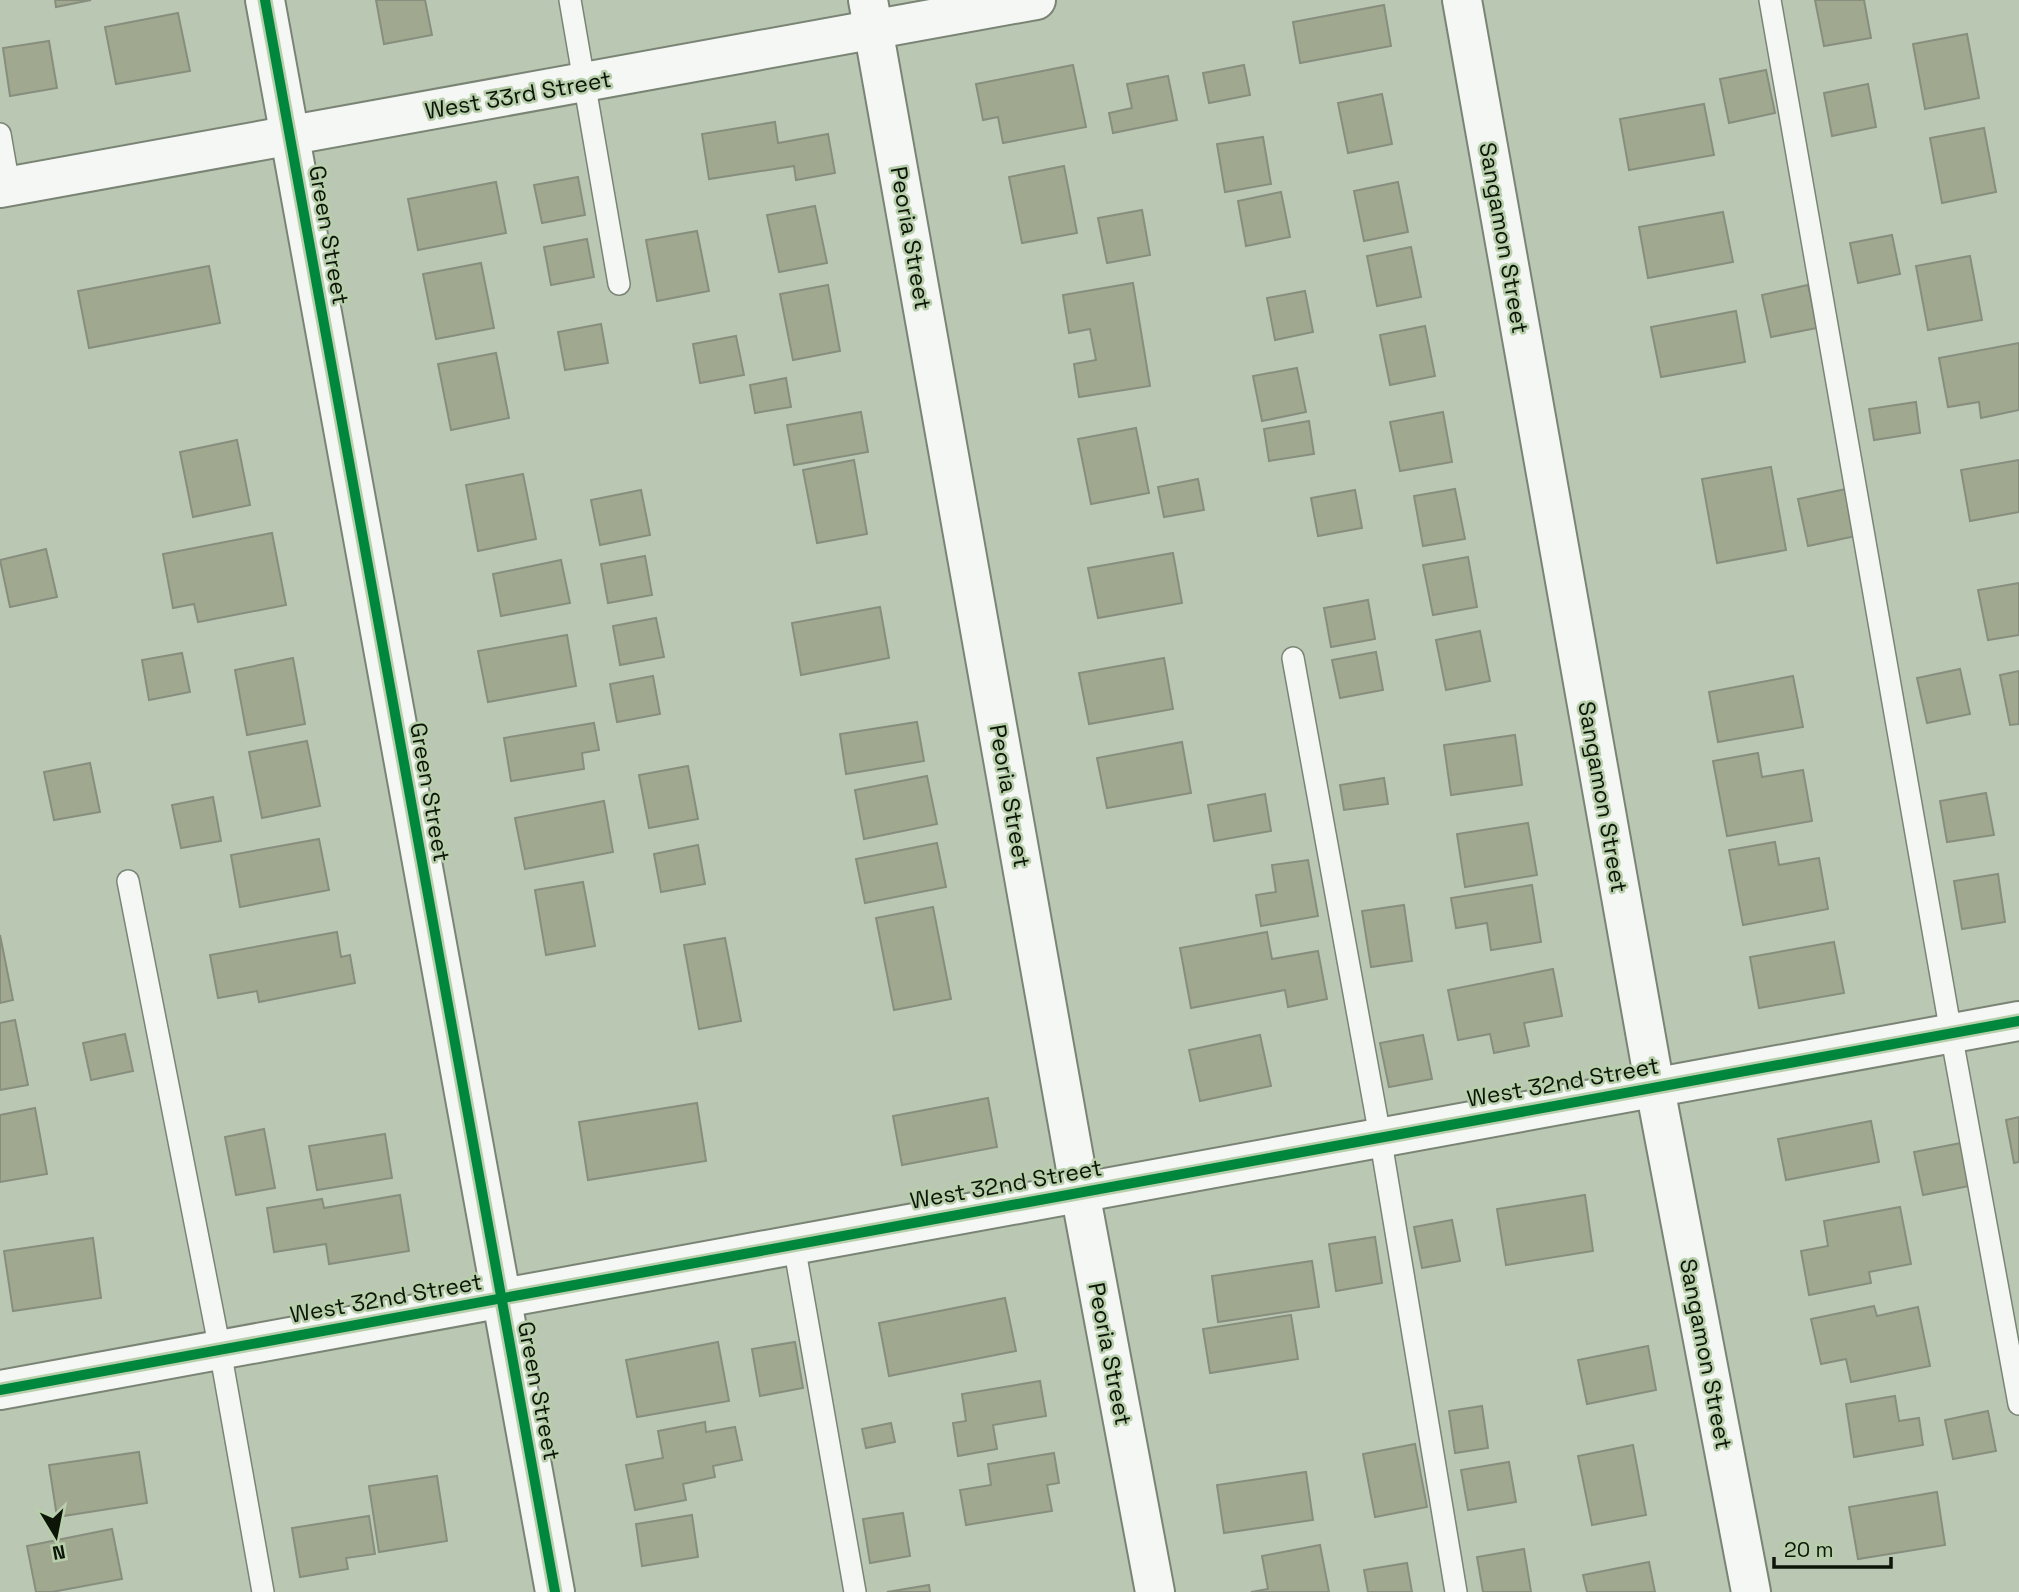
<svg xmlns="http://www.w3.org/2000/svg" width="2019" height="1592" font-family="'Space Grotesk',sans-serif">
	<rect width="100%" height="100%" fill="#bac7b3"/>
	<!-- building -->
	<g fill="#a1a890" stroke="#878e7e" stroke-width="2">
		<polygon points="55,0 91,0 56,7"/>
		<polygon points="376,0 425,0 432,35 384,44"/>
		<polygon points="1815,0 1864,0 1871,38 1824,46"/>
		<polygon points="1384,5 1391,46 1300,63 1293,22"/>
		<polygon points="178,13 190,71 116,84 105,27"/>
		<polygon points="1967,34 1979,98 1925,109 1913,44"/>
		<polygon points="49,41 57,88 10,96 3,48"/>
		<polygon points="1073,65 1086,127 1003,143 998,117 983,120 976,84"/>
		<polygon points="1244,65 1250,95 1209,103 1203,73"/>
		<polygon points="1766,70 1775,113 1729,123 1720,79"/>
		<polygon points="1168,76 1177,120 1113,133 1109,113 1132,108 1127,84"/>
		<polygon points="1868,84 1876,127 1832,136 1824,93"/>
		<polygon points="1382,94 1392,144 1348,153 1338,103"/>
		<polygon points="1704,104 1714,155 1629,170 1620,119"/>
		<polygon points="775,122 778,143 828,134 835,173 796,180 794,166 709,179 702,134"/>
		<polygon points="1984,128 1996,192 1942,203 1930,138"/>
		<polygon points="1263,137 1271,184 1225,192 1217,144"/>
		<polygon points="1064,166 1077,233 1022,243 1009,177"/>
		<polygon points="578,177 585,215 542,223 534,185"/>
		<polygon points="496,182 506,233 418,250 408,199"/>
		<polygon points="1398,182 1408,232 1364,241 1354,191"/>
		<polygon points="1281,192 1290,237 1246,246 1238,201"/>
		<polygon points="815,206 827,263 779,272 767,215"/>
		<polygon points="1142,210 1150,255 1107,263 1098,218"/>
		<polygon points="1723,212 1733,262 1648,278 1639,227"/>
		<polygon points="697,231 709,291 657,301 646,240"/>
		<polygon points="1892,235 1900,274 1858,283 1850,243"/>
		<polygon points="587,239 594,277 551,285 544,247"/>
		<polygon points="1411,247 1421,297 1377,306 1367,256"/>
		<polygon points="1970,256 1982,320 1928,330 1916,266"/>
		<polygon points="481,263 494,328 436,339 423,274"/>
		<polygon points="209,266 220,323 89,348 78,291"/>
		<polygon points="1133,283 1150,386 1079,397 1074,364 1096,360 1090,329 1069,333 1063,295"/>
		<polygon points="828,285 840,351 793,360 780,294"/>
		<polygon points="1808,285 1817,328 1771,337 1762,295"/>
		<polygon points="1305,291 1313,332 1275,340 1267,298"/>
		<polygon points="1736,311 1745,362 1661,377 1651,327"/>
		<polygon points="601,324 608,363 565,370 558,332"/>
		<polygon points="1425,326 1435,376 1390,385 1380,335"/>
		<polygon points="736,336 744,375 700,383 693,344"/>
		<polygon points="2019,343 2019,410 1981,418 1979,402 1948,407 1939,358"/>
		<polygon points="496,353 509,418 451,430 438,364"/>
		<polygon points="1297,368 1306,412 1262,421 1253,376"/>
		<polygon points="786,378 791,407 755,413 750,385"/>
		<polygon points="1916,402 1920,433 1874,440 1869,409"/>
		<polygon points="861,412 868,452 794,465 787,425"/>
		<polygon points="1443,412 1452,462 1400,471 1390,422"/>
		<polygon points="1309,421 1314,454 1269,461 1264,429"/>
		<polygon points="1136,428 1149,493 1091,504 1078,439"/>
		<polygon points="237,440 250,505 193,517 180,452"/>
		<polygon points="854,460 867,534 817,543 803,470"/>
		<polygon points="2019,460 2019,512 1970,521 1961,470"/>
		<polygon points="1771,467 1786,550 1717,563 1702,479"/>
		<polygon points="523,474 536,539 478,551 466,485"/>
		<polygon points="1198,479 1204,510 1164,517 1158,487"/>
		<polygon points="1455,489 1465,539 1423,546 1414,496"/>
		<polygon points="1846,489 1856,536 1808,546 1798,499"/>
		<polygon points="641,490 650,535 600,545 591,500"/>
		<polygon points="1355,490 1362,528 1318,536 1311,498"/>
		<polygon points="272,533 286,605 198,622 194,604 173,608 163,554"/>
		<polygon points="46,549 57,597 10,607 0,560"/>
		<polygon points="1173,553 1182,603 1098,618 1088,568"/>
		<polygon points="645,556 652,595 608,603 601,564"/>
		<polygon points="1468,557 1477,607 1433,615 1423,565"/>
		<polygon points="561,560 570,603 501,616 493,574"/>
		<polygon points="2019,583 2019,635 1988,640 1978,590"/>
		<polygon points="1368,600 1375,639 1331,647 1324,608"/>
		<polygon points="880,607 889,658 801,675 792,623"/>
		<polygon points="656,618 664,657 620,665 613,626"/>
		<polygon points="1480,631 1490,681 1446,690 1436,640"/>
		<polygon points="567,635 576,686 488,702 478,651"/>
		<polygon points="1376,652 1383,690 1340,698 1332,660"/>
		<polygon points="182,653 190,692 149,700 142,660"/>
		<polygon points="293,658 305,724 247,735 235,670"/>
		<polygon points="1164,658 1173,709 1089,724 1079,673"/>
		<polygon points="1960,669 1970,714 1927,723 1917,678"/>
		<polygon points="2019,671 2019,724 2010,725 2000,675"/>
		<polygon points="653,676 660,714 617,722 610,684"/>
		<polygon points="1793,676 1803,727 1718,742 1709,692"/>
		<polygon points="917,722 924,761 846,774 840,734"/>
		<polygon points="594,723 599,750 582,753 584,769 511,781 504,738"/>
		<polygon points="1515,735 1522,785 1451,795 1444,745"/>
		<polygon points="307,741 320,806 262,818 249,752"/>
		<polygon points="1182,742 1191,793 1107,808 1097,758"/>
		<polygon points="1758,753 1762,777 1803,770 1812,821 1727,836 1713,761"/>
		<polygon points="90,763 100,812 54,820 44,772"/>
		<polygon points="688,766 698,819 649,828 639,775"/>
		<polygon points="927,776 937,824 864,839 855,790"/>
		<polygon points="1384,778 1388,804 1344,810 1340,785"/>
		<polygon points="1986,793 1994,835 1947,842 1940,801"/>
		<polygon points="1265,794 1271,831 1214,841 1208,805"/>
		<polygon points="213,797 221,841 181,848 172,805"/>
		<polygon points="604,801 613,852 525,869 515,818"/>
		<polygon points="1528,823 1537,875 1465,887 1457,834"/>
		<polygon points="319,839 329,890 240,907 231,855"/>
		<polygon points="1775,842 1779,865 1819,858 1828,909 1743,925 1729,850"/>
		<polygon points="937,843 946,887 865,903 856,859"/>
		<polygon points="698,845 705,884 661,892 654,854"/>
		<polygon points="1308,860 1318,916 1261,926 1256,895 1276,892 1272,865"/>
		<polygon points="1998,874 2005,922 1962,929 1954,881"/>
		<polygon points="583,882 595,946 546,955 535,890"/>
		<polygon points="1532,885 1541,942 1491,950 1487,923 1456,928 1451,898"/>
		<polygon points="1404,905 1412,961 1371,967 1362,911"/>
		<polygon points="933,907 951,999 894,1010 876,918"/>
		<polygon points="337,932 341,957 350,955 355,983 259,1002 257,991 218,998 210,955"/>
		<polygon points="1267,932 1272,959 1318,951 1327,999 1288,1007 1285,990 1191,1008 1180,948"/>
		<polygon points="0,935 13,1000 0,1003"/>
		<polygon points="725,938 741,1021 699,1029 684,945"/>
		<polygon points="1834,942 1844,993 1759,1008 1750,957"/>
		<polygon points="1553,969 1562,1016 1524,1023 1529,1046 1494,1053 1490,1034 1458,1040 1448,990"/>
		<polygon points="15,1020 28,1085 0,1090 0,1023"/>
		<polygon points="125,1034 133,1071 91,1080 83,1043"/>
		<polygon points="1260,1035 1271,1086 1200,1101 1189,1050"/>
		<polygon points="1423,1035 1432,1079 1389,1087 1380,1043"/>
		<polygon points="988,1098 997,1147 902,1165 893,1116"/>
		<polygon points="697,1103 706,1161 588,1180 579,1122"/>
		<polygon points="35,1108 47,1174 0,1182 0,1115"/>
		<polygon points="2019,1117 2019,1162 2014,1163 2006,1120"/>
		<polygon points="1871,1121 1879,1162 1786,1180 1778,1139"/>
		<polygon points="264,1129 275,1188 236,1195 225,1137"/>
		<polygon points="385,1134 392,1178 317,1190 309,1146"/>
		<polygon points="1961,1143 1969,1186 1923,1195 1914,1152"/>
		<polygon points="400,1195 409,1251 329,1264 326,1244 274,1252 267,1208 322,1199 324,1208"/>
		<polygon points="1585,1195 1593,1251 1506,1265 1497,1209"/>
		<polygon points="1900,1207 1911,1264 1869,1272 1871,1283 1809,1295 1801,1251 1828,1246 1824,1221"/>
		<polygon points="1452,1220 1460,1261 1422,1268 1414,1227"/>
		<polygon points="1375,1237 1382,1283 1336,1291 1329,1244"/>
		<polygon points="93,1238 101,1298 13,1311 4,1251"/>
		<polygon points="1312,1261 1319,1307 1218,1322 1212,1276"/>
		<polygon points="1005,1298 1016,1351 889,1376 879,1323"/>
		<polygon points="1874,1306 1877,1316 1918,1307 1930,1366 1851,1382 1846,1359 1821,1364 1811,1319"/>
		<polygon points="1291,1315 1298,1359 1210,1373 1203,1329"/>
		<polygon points="718,1342 729,1401 637,1417 626,1360"/>
		<polygon points="795,1342 803,1388 760,1396 752,1349"/>
		<polygon points="1648,1346 1656,1390 1587,1404 1578,1360"/>
		<polygon points="1040,1381 1046,1416 993,1425 997,1449 958,1456 953,1423 966,1421 962,1394"/>
		<polygon points="1895,1396 1899,1421 1919,1418 1923,1445 1854,1457 1846,1404"/>
		<polygon points="1482,1406 1488,1448 1455,1453 1449,1411"/>
		<polygon points="1988,1411 1996,1451 1953,1459 1945,1420"/>
		<polygon points="705,1422 706,1432 735,1427 742,1460 713,1466 715,1477 683,1484 686,1500 635,1510 626,1465 663,1458 658,1431"/>
		<polygon points="891,1423 895,1442 866,1448 862,1429"/>
		<polygon points="1415,1444 1427,1507 1375,1517 1363,1454"/>
		<polygon points="1633,1445 1646,1515 1592,1525 1578,1456"/>
		<polygon points="139,1452 147,1503 57,1517 49,1465"/>
		<polygon points="1054,1453 1059,1483 1047,1485 1052,1511 966,1525 960,1490 991,1485 988,1464"/>
		<polygon points="1509,1462 1516,1502 1468,1510 1461,1470"/>
		<polygon points="1306,1472 1313,1520 1224,1533 1217,1485"/>
		<polygon points="437,1476 447,1541 379,1552 369,1486"/>
		<polygon points="1937,1492 1945,1545 1858,1559 1849,1507"/>
		<polygon points="903,1513 910,1556 870,1563 863,1519"/>
		<polygon points="692,1515 698,1557 642,1566 636,1524"/>
		<polygon points="369,1516 375,1554 346,1558 348,1569 300,1577 292,1528"/>
		<polygon points="112,1529 122,1579 52,1592 36,1592 27,1546"/>
		<polygon points="1320,1545 1329,1592 1251,1592 1268,1589 1262,1556"/>
		<polygon points="1524,1549 1531,1592 1483,1592 1477,1557"/>
		<polygon points="1649,1562 1655,1592 1587,1592 1583,1575"/>
		<polygon points="1407,1563 1412,1592 1368,1592 1364,1570"/>
		<polygon points="929,1585 930,1592 887,1592"/>
	</g>
	<g fill="none" stroke-linecap="round" stroke-linejoin="round">
		<defs>
			<g id="lane">
				<polyline points="570,0 619,284"/>
				<polyline points="1770,0 1951,1033 2019,1404"/>
				<polyline points="0,134 9,186"/>
				<polyline points="1293,658 1380,1136 1456,1592"/>
				<polyline points="128,881 220,1350 263,1592"/>
				<polyline points="794,1245 855,1592"/>
			</g>
			<g id="street">
				<polyline points="265,0 555,1592"/>
				<polyline points="868,0 1080,1192 1155,1592"/>
				<polyline points="1462,0 1655,1088 1751,1592"/>
				<polyline points="0,188 1036,0"/>
				<polyline points="0,1390 2019,1021"/>
			</g>
		</defs>
		<!-- lane casing -->
		<use href="#lane" stroke="#7a8475" stroke-width="24"/>
		<!-- street casing -->
		<use href="#street" stroke="#7a8475" stroke-width="42"/>
		<!-- lane -->
		<use href="#lane" stroke="#f5f7f4" stroke-width="21"/>
		<!-- street -->
		<use href="#street" stroke="#f5f7f4" stroke-width="38"/>
		<defs>
			<g id="cycleway">
				<polyline points="265,0 555,1592"/>
				<polyline points="0,1390 2019,1021"/>
			</g>
		</defs>
		<!-- cycleway casing -->
		<use href="#cycleway" stroke="#b8cfab" stroke-width="15"/>
		<!-- cycleway -->
		<use href="#cycleway" stroke="#00873e" stroke-width="10"/>
	</g>
	<g text-anchor="middle" stroke-width="5" stroke-linejoin="round" paint-order="stroke">
		<!-- street labels -->
		<g font-size="23" fill="#0d1508" stroke="#b8cfab">
			<text transform="translate(518 95) rotate(-10)" y="8">West 33rd Street</text>
			<text transform="translate(329 235) rotate(80)" y="8">Green Street</text>
			<text transform="translate(911 238) rotate(80)" y="8">Peoria Street</text>
			<text transform="translate(1504 238) rotate(80)" y="8">Sangamon Street</text>
			<text transform="translate(430 792) rotate(80)" y="8">Green Street</text>
			<text transform="translate(1010 796) rotate(80)" y="8">Peoria Street</text>
			<text transform="translate(1603 797) rotate(80)" y="8">Sangamon Street</text>
			<text transform="translate(1563 1082) rotate(-10)" y="8">West 32nd Street</text>
			<text transform="translate(1006 1184) rotate(-10)" y="8">West 32nd Street</text>
			<text transform="translate(386 1298) rotate(-10)" y="8">West 32nd Street</text>
			<text transform="translate(1110 1354) rotate(79)" y="8">Peoria Street</text>
			<text transform="translate(1706 1354) rotate(79)" y="8">Sangamon Street</text>
			<text transform="translate(539 1391) rotate(79)" y="8">Green Street</text>
		</g>
	</g>
	<!-- north arrow -->
	<g transform="translate(56 1536) rotate(170)" stroke="#b8cfab" stroke-width="5" paint-order="stroke">
	<path d="M0-5L12 26L0 18L-12 26Z" fill="#0d1508"/>
	<text y="-10" font-size="19" font-weight="bold" text-anchor="middle" fill="#0d1508">N</text>
	</g>
	<!-- scale -->
	<path d="M1774 1557v10h117v-10" fill="none" stroke="#0d1508" stroke-width="3.5"/>
	<text x="1784" y="1557" font-size="21" fill="#0d1508" stroke="#b8cfab" stroke-width="5" paint-order="stroke">20 m</text>
</svg>
